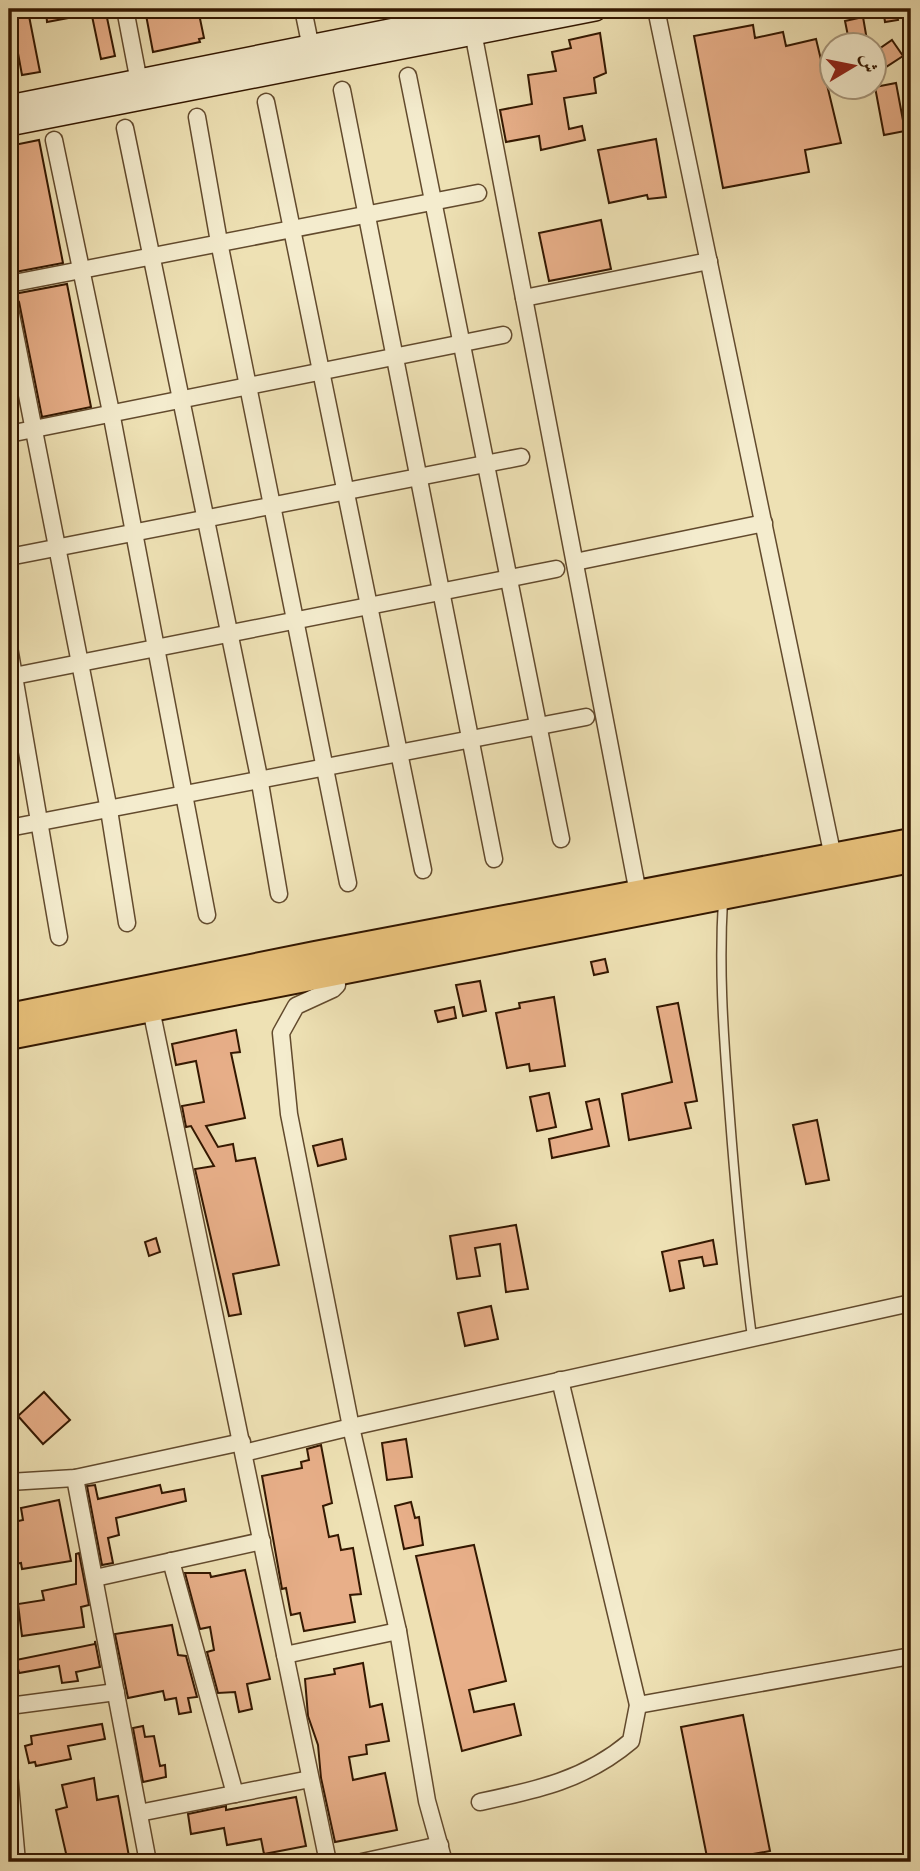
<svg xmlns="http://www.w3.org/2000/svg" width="920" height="1871" font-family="Alegreya,Amiri,serif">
	<rect width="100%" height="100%" fill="#eee1b4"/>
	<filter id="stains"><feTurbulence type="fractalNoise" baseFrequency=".00286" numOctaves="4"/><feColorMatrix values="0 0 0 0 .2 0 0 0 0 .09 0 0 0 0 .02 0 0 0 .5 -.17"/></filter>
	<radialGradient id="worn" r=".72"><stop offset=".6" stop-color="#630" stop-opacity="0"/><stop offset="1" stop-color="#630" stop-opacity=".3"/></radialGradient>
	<!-- building -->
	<g fill="#e8af89" stroke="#331700" stroke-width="2">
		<polygon points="9,9 22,9 23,17 29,16 40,72 22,75 15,37 9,38"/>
		<polygon points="90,9 90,14 47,22 46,10"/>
		<polygon points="154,9 198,9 204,38 199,39 200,42 153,52 146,15 155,13"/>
		<polygon points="883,9 896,9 898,20 885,22"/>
		<polygon points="106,13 115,56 101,59 92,16"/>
		<polygon points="863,17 868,46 850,46 845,21"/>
		<polygon points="753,25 755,38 783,32 786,46 816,39 841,143 805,150 809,172 723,188 694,36"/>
		<polygon points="600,33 606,73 594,78 596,93 564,98 569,129 582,126 585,140 541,150 539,136 506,142 500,110 532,104 528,75 556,71 552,52 571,48 569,40"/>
		<polygon points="892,40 903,56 886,67 876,51"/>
		<polygon points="896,83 905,131 884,135 875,87"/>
		<polygon points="656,139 666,197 648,199 647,195 609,203 598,150"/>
		<polygon points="39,140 63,263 10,273 9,146"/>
		<polygon points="601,220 611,269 549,281 539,233"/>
		<polygon points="67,284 91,407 42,417 19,302 14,294"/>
		<polygon points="605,959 608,972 594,975 591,962"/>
		<polygon points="480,981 486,1011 463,1016 456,985"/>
		<polygon points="554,997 565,1066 530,1071 529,1064 507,1068 496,1013 520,1008 519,1003"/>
		<polygon points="678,1003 697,1101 685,1103 691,1128 629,1140 622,1094 672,1082 657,1007"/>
		<polygon points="454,1007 456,1018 438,1022 435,1011"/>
		<polygon points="236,1030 240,1052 231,1053 245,1118 206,1126 218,1147 233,1144 236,1161 255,1158 279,1265 233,1274 241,1314 229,1316 195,1169 214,1166 191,1126 186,1127 182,1106 204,1102 196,1061 176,1065 172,1044"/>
		<polygon points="549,1093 556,1127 537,1131 530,1097"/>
		<polygon points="599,1099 609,1146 552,1158 549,1139 592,1129 586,1102"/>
		<polygon points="817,1120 829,1180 806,1184 793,1125"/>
		<polygon points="342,1139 346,1159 318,1166 313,1146"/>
		<polygon points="516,1225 528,1289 506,1292 500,1244 475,1248 480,1276 457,1279 450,1236"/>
		<polygon points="156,1238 160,1252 149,1256 145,1242"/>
		<polygon points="713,1240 717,1264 704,1266 702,1257 679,1261 684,1288 670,1291 662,1252"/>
		<polygon points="491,1306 498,1339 465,1346 458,1313"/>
		<polygon points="44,1392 70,1420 43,1444 18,1416"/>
		<polygon points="406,1439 412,1477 387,1480 382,1443"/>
		<polygon points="321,1445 332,1503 323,1506 329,1537 338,1535 341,1550 353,1548 361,1594 350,1595 355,1622 304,1631 300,1613 291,1615 286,1588 282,1589 262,1476 302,1468 301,1462 309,1460 307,1449"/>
		<polygon points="95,1485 98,1499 160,1485 162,1493 184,1489 186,1501 116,1518 119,1535 108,1538 113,1563 102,1565 87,1486"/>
		<polygon points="59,1500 71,1561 22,1569 21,1563 9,1565 9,1523 23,1520 21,1508"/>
		<polygon points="411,1502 415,1518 419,1517 423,1545 404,1549 395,1506"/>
		<polygon points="474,1545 506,1681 469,1690 474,1712 514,1704 521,1735 462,1751 416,1556"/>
		<polygon points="79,1553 89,1605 81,1607 84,1627 22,1636 18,1604 44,1600 42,1591 76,1584 76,1554"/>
		<polygon points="245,1570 270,1679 247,1684 252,1709 239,1712 235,1692 218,1693 207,1652 214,1650 210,1627 200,1629 185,1573 210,1573 211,1577"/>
		<polygon points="172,1625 178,1655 186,1656 197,1697 188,1698 191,1712 179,1714 176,1698 165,1700 163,1691 128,1698 115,1634"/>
		<polygon points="95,1641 100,1667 76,1672 78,1681 62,1683 59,1666 19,1673 16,1660 95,1644"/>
		<polygon points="363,1663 370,1707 382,1704 389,1741 366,1745 367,1754 349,1757 353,1780 385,1773 397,1830 335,1842 321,1778 318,1745 308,1716 305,1679 335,1674 334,1669"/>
		<polygon points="743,1715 770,1851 708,1862 681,1727"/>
		<polygon points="102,1724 105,1739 68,1746 71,1759 36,1766 35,1762 29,1763 25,1746 32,1744 31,1736"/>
		<polygon points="143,1726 145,1737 154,1736 160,1766 165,1765 166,1777 143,1782 133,1728"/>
		<polygon points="94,1778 97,1800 118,1796 130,1862 68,1862 56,1810 67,1807 62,1785"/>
		<polygon points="296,1797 306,1846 264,1854 261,1839 227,1845 224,1828 191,1834 188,1814 226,1806 226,1810"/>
	</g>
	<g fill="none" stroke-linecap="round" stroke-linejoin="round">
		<defs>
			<path id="lane" d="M 723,900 C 719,965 723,1028 728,1092 C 734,1174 741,1255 752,1337"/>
			<g id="street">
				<polyline points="125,9 139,82"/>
				<polyline points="303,9 311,48"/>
				<polyline points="656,9 833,857"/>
				<polyline points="473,32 638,893"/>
				<polyline points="408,76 561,839"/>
				<polyline points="342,90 494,859"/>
				<polyline points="266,102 423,870"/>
				<polyline points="197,117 219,242 348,883"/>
				<polyline points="125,128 259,777 279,894"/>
				<polyline points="54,140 111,412 207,915"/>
				<polyline points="9,284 478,193"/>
				<polyline points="524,298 709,261"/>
				<polyline points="9,304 109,810 127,923"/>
				<polyline points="9,434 503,335"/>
				<polyline points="9,557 521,457"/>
				<polyline points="575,562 764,523"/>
				<polyline points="9,647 59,937"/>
				<polyline points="9,677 556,569"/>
				<polyline points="9,828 586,717"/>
				<polyline points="334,966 337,985 333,989 296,1006 281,1033 289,1114 351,1427 398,1631 427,1801 444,1862"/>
				<polyline points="151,1009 328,1862"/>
				<polyline points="244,1453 351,1427 911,1303"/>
				<polyline points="75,1478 148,1862"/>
				<polyline points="9,1482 75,1478 242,1442"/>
				<polyline points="171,1561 235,1794"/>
				<polyline points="95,1578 262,1541"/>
				<polyline points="285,1655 398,1631"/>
				<polyline points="638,1705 911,1656"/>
				<polyline points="9,1706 116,1692"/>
				<polyline points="9,1773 17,1862"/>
				<path d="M 480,1802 C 537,1790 585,1780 631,1741 L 638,1705 L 560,1380"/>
				<polyline points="139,1813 310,1779"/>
				<polyline points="362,1862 440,1845"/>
			</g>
			<g id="secondary">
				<polyline points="9,107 500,9"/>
				<polyline points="9,124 595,9"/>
			</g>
			<g id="primary">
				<polyline points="9,1016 315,954 911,841"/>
				<polyline points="9,1037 911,860"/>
			</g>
		</defs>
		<!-- lane casing -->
		<use href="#lane" stroke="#624a2d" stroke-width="11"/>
		<!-- street casing -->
		<use href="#street" stroke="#624a2d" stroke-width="19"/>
		<!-- secondary casing -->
		<use href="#secondary" stroke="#331700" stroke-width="26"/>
		<!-- primary casing -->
		<use href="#primary" stroke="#331700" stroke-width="28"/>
		<!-- lane -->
		<use href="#lane" stroke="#f4ecce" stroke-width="8"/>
		<!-- street -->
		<use href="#street" stroke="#f4ecce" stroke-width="16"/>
		<!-- secondary -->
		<use href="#secondary" stroke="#f4ecce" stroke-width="23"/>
		<!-- primary -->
		<use href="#primary" stroke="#e7c07a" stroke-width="24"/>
	</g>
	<!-- margin -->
	<rect width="920" height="1871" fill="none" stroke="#eee1b4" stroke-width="35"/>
	<rect x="10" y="10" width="899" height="1850" fill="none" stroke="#331700" stroke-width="3.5"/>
	<rect x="18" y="18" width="885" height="1836" fill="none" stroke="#331700" stroke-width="2"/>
	<!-- north arrow -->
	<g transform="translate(853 66) rotate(80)"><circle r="33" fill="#f4ecce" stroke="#a7977c" stroke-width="2"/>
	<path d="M0-5L12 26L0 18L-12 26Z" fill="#8f2418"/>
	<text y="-10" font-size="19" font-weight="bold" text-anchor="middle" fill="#331700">ش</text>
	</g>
	<rect width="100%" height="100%" filter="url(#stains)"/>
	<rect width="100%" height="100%" fill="url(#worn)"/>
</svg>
